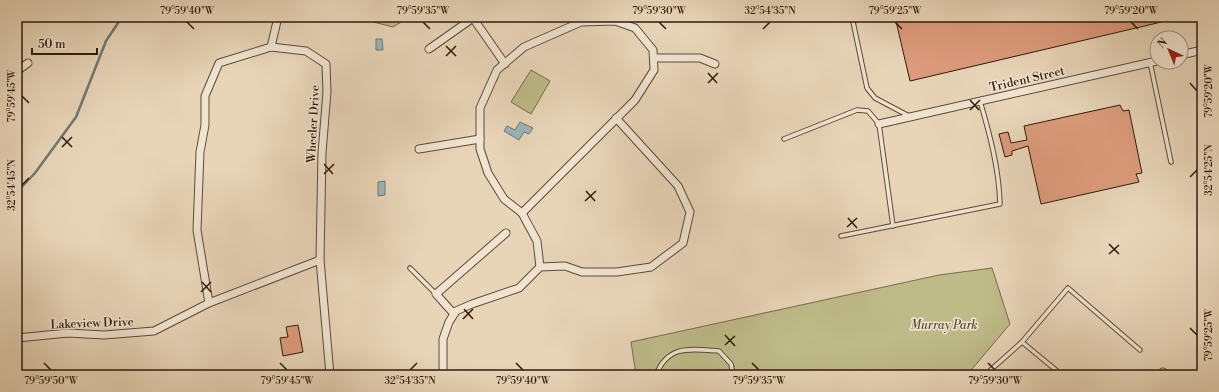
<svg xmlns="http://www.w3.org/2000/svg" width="1219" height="392" font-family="'Libre Bodoni',serif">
	<rect width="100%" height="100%" fill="#e8d5b8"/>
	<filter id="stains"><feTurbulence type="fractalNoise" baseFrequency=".005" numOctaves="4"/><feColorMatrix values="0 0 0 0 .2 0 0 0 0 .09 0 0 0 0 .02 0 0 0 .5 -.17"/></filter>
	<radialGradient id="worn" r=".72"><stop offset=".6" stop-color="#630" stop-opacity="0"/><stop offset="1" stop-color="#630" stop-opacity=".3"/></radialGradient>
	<!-- green -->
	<g fill="#bebb89" stroke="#766b4a">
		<polygon points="354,17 409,17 393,27"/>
		<polygon points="531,70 550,81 531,114 511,102"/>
		<polygon points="992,268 1010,324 967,375 777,375 721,370 636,375 631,342 939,275"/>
	</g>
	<!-- water -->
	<g fill="#9bb6b9" stroke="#6f7873">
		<polygon points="376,39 382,39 383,50 376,50"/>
		<polygon points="520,122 533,128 529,134 524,132 519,140 504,131 507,126 515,130"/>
		<polygon points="385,181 385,195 378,196 378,182"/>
	</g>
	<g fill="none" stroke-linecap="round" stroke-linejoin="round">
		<!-- stream -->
		<polyline stroke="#6f7873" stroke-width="2.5" points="17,192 35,173 76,117 106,41 122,17"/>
	</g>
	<!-- building -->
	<g fill="#dc9b7c" stroke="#2e1b0b">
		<polygon points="895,17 1170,17 1170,20 910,81"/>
		<polygon points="1120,105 1123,111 1129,110 1142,173 1136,174 1139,182 1041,204 1028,146 1012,151 1012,155 1005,157 999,134 1008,132 1011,143 1027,140 1024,126"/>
		<polygon points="298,325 303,352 283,356 280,338 288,337 286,327"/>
	</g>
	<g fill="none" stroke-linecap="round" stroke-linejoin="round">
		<defs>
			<g id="lane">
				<polyline points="852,17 867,88 875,98 909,116"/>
				<polyline points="1150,62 1171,162"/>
				<polyline points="784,139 857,110 868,111 879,124 893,226"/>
				<path d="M 841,236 L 1000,204 C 999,169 990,135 980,101"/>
				<polyline points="410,268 436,294"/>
				<path d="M 656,375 C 668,344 691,349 719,351 L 731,364 L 733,375"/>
				<polyline points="985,375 1022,342"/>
				<polyline points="1062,375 1022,342 1068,288 1140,350"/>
			</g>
			<g id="street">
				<polyline points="474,17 473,18 505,64"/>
				<polygon points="615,21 635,28 653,50 654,70 635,100 522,213 504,199 488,173 480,149 480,108 497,70 524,47 581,22"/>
				<polyline points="271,47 278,17"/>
				<polyline points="429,49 473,18"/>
				<polyline points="1181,55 1202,50"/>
				<polyline points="654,58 700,58 715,64"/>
				<polyline points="17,71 28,63"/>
				<polyline points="879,124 1157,61"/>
				<polyline points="419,149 480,139"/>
				<polyline points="522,213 537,241 540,267"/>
				<polyline points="209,303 197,230 200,152 205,125 205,96 219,63 271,47 306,51 326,64 327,92 322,153 320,260 330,375"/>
				<polyline points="454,314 436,294 506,233"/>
				<polyline points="17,338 68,333 104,335 154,331 209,303 320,260"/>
				<polyline points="1163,372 1167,375"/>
				<polyline points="443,375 443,339 449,322 456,311 472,304 519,288 540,267 565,266 582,272 617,272 651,267 683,243 690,212 678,186 616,118"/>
			</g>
		</defs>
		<!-- lane casing -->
		<use href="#lane" stroke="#5c4a36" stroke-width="5.5"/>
		<!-- street casing -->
		<use href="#street" stroke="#5c4a36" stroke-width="9"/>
		<!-- lane -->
		<use href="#lane" stroke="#f0e4d1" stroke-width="3.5"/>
		<!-- street -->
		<use href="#street" stroke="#f0e4d1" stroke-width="7"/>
	</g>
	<!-- ticks -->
	<path fill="none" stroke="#2e1b0b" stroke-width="1.5" d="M 187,22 L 194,29M 423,22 L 430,29M 659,22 L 666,29M 895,22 L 902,29M 1131,22 L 1138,29M 763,29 L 770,22M 446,46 L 456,56M 446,56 L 456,46M 708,73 L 717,83M 708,83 L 718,73M 1190,83 L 1197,91M 22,96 L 29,103M 970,100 L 979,110M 970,110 L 980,100M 62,137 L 72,147M 62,147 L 72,137M 324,164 L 333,174M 324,174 L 334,164M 1190,177 L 1197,170M 22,185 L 29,178M 586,191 L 595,201M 585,201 L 596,191M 848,218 L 857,228M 847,227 L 857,218M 1109,244 L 1119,254M 1109,254 L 1119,245M 202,282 L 211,292M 201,292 L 211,282M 464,309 L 473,319M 463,319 L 473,309M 1190,328 L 1197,335M 725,335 L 735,346M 725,345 L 735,336M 44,363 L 51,370M 280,363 L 287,370M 516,363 L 523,370M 752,363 L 759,370M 988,363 L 995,370M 410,370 L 417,363"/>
	<g text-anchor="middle" stroke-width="3" stroke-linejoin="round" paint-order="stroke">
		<!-- street labels -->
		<g font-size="12" fill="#2e1b0b" stroke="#f0e4d1">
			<text transform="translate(1027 79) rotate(-13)" y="4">Trident Street</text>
			<text transform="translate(313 124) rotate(-87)" y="4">Wheeler Drive</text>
			<text transform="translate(92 323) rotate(-2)" y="4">Lakeview Drive</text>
		</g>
		<!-- park labels -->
		<g font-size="12" font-style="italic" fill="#594b31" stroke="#f0e4d1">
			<text x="944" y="329">Murray Park</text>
		</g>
	</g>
	<!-- margin -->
	<rect width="1219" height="392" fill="none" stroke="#e8d5b8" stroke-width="44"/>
	<!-- north arrow -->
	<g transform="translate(1169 50) rotate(316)"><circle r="19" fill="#f0e4d1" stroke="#a29482"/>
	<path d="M0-3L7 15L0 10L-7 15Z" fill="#8f2418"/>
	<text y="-6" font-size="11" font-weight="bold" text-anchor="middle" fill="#2e1b0b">N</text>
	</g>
	<!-- scale -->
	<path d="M32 48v6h65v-6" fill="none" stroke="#2e1b0b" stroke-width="2"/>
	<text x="38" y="48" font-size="12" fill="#2e1b0b" stroke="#f0e4d1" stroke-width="3" paint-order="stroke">50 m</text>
	<rect x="22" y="22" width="1175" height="348" fill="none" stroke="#2e1b0b" stroke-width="1.5"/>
	<g font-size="10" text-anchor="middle" fill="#2e1b0b">
		<text x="187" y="14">79°59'40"W</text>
		<text x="423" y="14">79°59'35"W</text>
		<text x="659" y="14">79°59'30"W</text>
		<text x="770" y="14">32°54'35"N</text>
		<text x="895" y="14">79°59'25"W</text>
		<text x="1131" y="14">79°59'20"W</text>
		<text transform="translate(1208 91) rotate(-90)" y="4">79°59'20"W</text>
		<text transform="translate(11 96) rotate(-90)" y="4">79°59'45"W</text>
		<text transform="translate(1208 170) rotate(-90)" y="4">32°54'25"N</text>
		<text transform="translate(11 185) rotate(-90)" y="4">32°54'45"N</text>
		<text transform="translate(1208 335) rotate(-90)" y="4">79°59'25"W</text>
		<text x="51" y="384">79°59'50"W</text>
		<text x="287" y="384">79°59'45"W</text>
		<text x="410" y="384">32°54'35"N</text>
		<text x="523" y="384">79°59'40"W</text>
		<text x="759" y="384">79°59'35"W</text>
		<text x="995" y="384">79°59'30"W</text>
	</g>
	<rect width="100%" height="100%" filter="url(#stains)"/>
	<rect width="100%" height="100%" fill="url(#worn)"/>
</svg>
